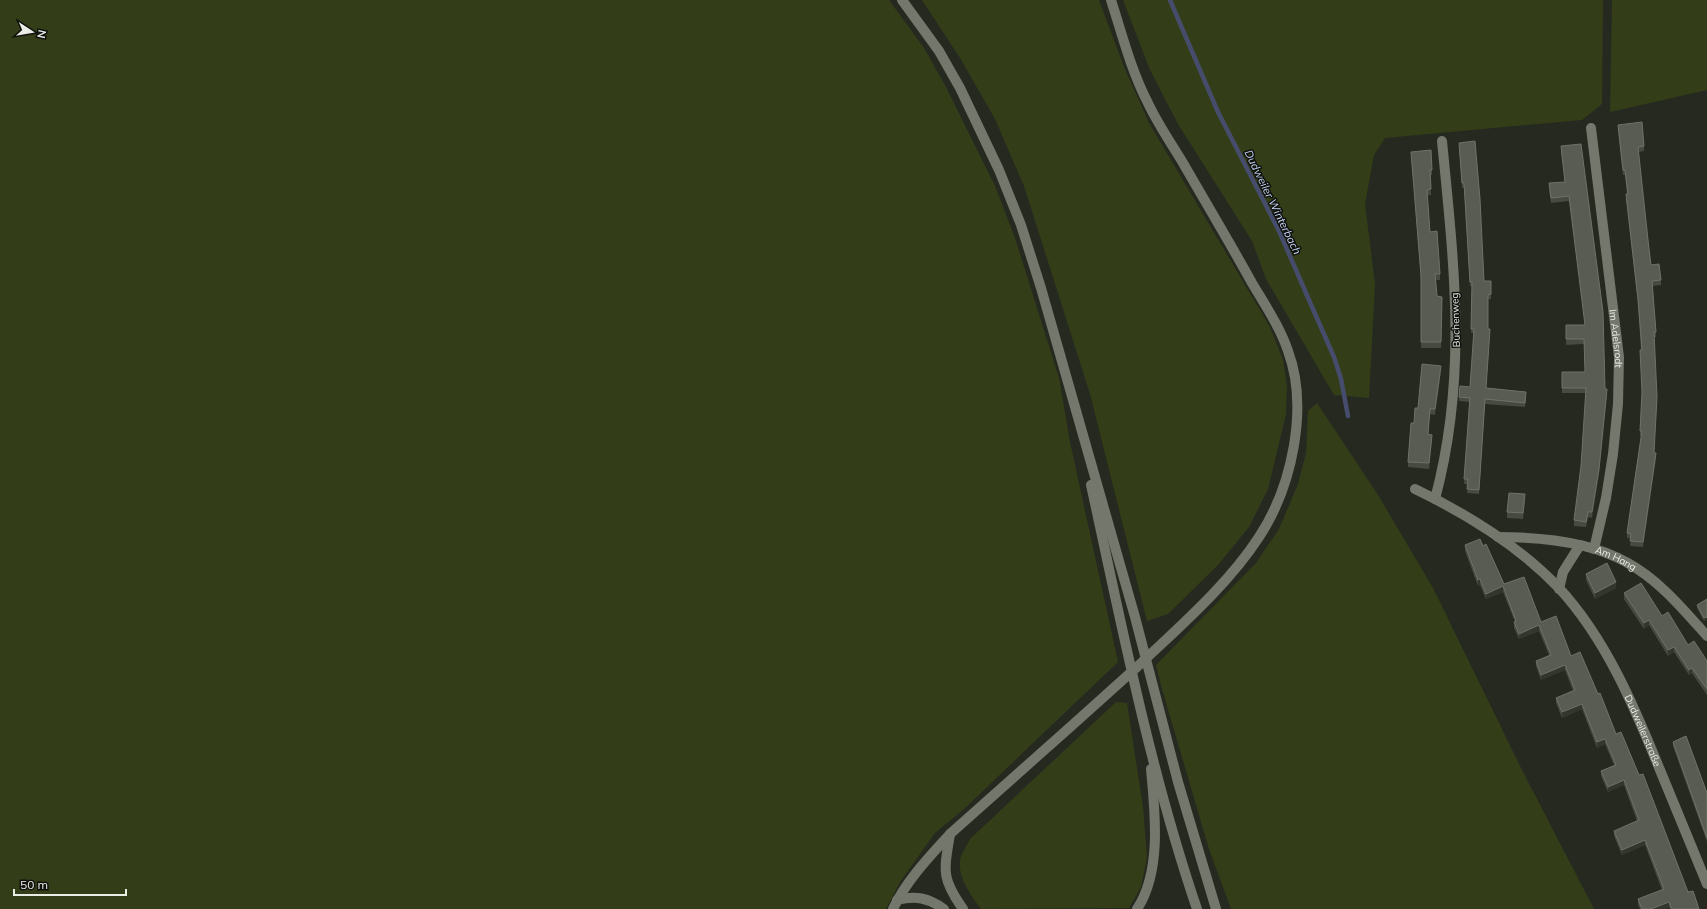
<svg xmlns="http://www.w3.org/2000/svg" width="1707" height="909" font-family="Mulish,sans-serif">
	<rect width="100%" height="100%" fill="#262920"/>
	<!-- green -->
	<g fill="#333e18">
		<polygon points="0,0 889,0 924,48 946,87 995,186 1015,238 1059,378 1070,442 1118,662 964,809 935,833 900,882 886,909 0,909"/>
		<polygon points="922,0 1099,0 1124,67 1149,123 1270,327 1283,360 1287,386 1286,414 1268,489 1249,527 1218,565 1168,614 1147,621 1090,394 1024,186 995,119 960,58"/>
		<polygon points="1123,0 1603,0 1602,104 1582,120 1385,138 1374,155 1365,204 1375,284 1369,398 1334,395 1266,279 1252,241 1178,124 1150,70"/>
		<polygon points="1612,0 1707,0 1707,90 1610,112"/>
		<polygon points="1317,403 1378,495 1433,588 1522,770 1594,909 1231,909 1209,849 1162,689 1156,665 1256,563 1279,529 1298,484 1306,453 1308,411"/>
		<path d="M 1116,702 L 1127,703 L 1143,807 L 1147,857 L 1141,887 L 1129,908 L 981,909 C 971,896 955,874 961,856 C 963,851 967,845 970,839 Z"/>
	</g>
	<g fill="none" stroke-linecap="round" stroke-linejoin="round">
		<!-- stream -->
		<polyline stroke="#464c6c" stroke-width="4.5" points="1170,0 1218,112 1279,231 1309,300 1334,357 1341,379 1348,416"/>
		<!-- street -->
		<g stroke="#73776c" stroke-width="10">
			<path id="s1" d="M 1591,128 L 1619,357 L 1618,404 L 1613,454 L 1606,498 L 1594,549"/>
			<path id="s2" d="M 1415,489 C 1467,514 1519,546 1559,588 C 1606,639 1634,706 1660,770 C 1676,808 1691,846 1707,884"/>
			<path d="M 1435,499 C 1468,377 1454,264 1442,141"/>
			<path id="s3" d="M 1498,537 C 1540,537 1589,541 1626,562 C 1658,579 1683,609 1707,636"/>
			<polyline points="1559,589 1563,572 1580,545"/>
		</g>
		<!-- secondary -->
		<g stroke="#73776c" stroke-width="10">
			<polyline points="902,0 939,51 960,88 999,170 1021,225 1041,288 1135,617 1178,782 1216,909"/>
			<path d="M 1091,485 C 1122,627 1150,771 1197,909"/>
			<path d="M 950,834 C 944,871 941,878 963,909"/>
			<path d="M 897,900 C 916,895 928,898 944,909"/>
			<path d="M 893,909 C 906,881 929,857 950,834 C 1012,779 1075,723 1137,667 C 1178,628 1228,585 1259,537 C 1292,487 1309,408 1288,351 C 1280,327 1265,305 1252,283 C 1230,243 1206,203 1183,163 C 1171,143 1157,123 1147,101 C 1131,70 1122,34 1111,0"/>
			<path d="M 1137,909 C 1162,871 1155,812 1151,769"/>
		</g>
	</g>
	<!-- wall -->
	<g fill="#474a40">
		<polygon points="1618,125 1644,146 1644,151 1638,152 1649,249 1651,265 1661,280 1661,285 1652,286 1656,332 1656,337 1654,337 1654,453 1656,458 1643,547 1630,546 1631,538 1627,538 1627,533 1641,436 1640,436 1640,431 1642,395 1641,350 1638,304 1626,199 1626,194 1627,194 1625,175 1623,175 1618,130"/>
		<polygon points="1459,143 1484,281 1491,281 1491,299 1488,299 1488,329 1490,333 1486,388 1526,392 1525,407 1485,404 1479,494 1467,493 1468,484 1464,484 1469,402 1459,401 1459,397 1470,387 1474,333 1471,333 1472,286 1470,286 1464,188 1462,188"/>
		<polygon points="1561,146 1605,389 1607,394 1599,474 1592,518 1588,517 1586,527 1574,526 1574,520 1581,466 1586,393 1562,393 1562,372 1585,372 1584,344 1566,345 1566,325 1585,325 1569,201 1551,203 1549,189 1549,183 1565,182 1561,152"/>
		<polygon points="1411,152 1432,170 1432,175 1430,175 1431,195 1427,195 1430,232 1440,274 1440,280 1436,280 1437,296 1442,297 1441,348 1421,348 1421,281"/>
		<polygon points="1441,371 1435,415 1430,414 1428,434 1432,440 1429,469 1408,467 1408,462 1418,408"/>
		<polygon points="1525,500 1523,519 1507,518 1507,512"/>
		<polygon points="1465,545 1483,546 1504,584 1541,622 1571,656 1598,694 1616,734 1639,775 1688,892 1699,909 1670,909 1669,907 1665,909 1640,909 1638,905 1638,899 1662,890 1645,845 1622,855 1614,836 1614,831 1637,821 1624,785 1608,792 1601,776 1601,771 1614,765 1605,744 1597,748 1582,709 1562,718 1556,703 1556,698 1573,691 1565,670 1541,680 1536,666 1536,661 1549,655 1539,631 1519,639 1514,628 1514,622 1515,622 1503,592 1486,599 1480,585 1478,586 1465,551"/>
		<polygon points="1586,574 1616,588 1595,599 1586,580"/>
		<polygon points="1624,593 1662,616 1688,645 1707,661 1707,695 1692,673 1689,675 1674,652 1668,656 1649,625 1644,629 1624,599"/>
		<polygon points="1707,599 1707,620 1704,621 1697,608 1697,605"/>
		<polygon points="1673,742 1707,793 1707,842 1673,746"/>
	</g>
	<!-- shaded-wall -->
	<g fill="#33362c">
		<polygon points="1441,366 1441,371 1435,415 1435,409"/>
		<polygon points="1607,389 1599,474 1592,518 1592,512"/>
		<polygon points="1656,453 1656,458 1643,547 1643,542"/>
		<polygon points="1480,579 1480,585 1478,586 1478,580"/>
		<polygon points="1616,582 1616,588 1595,599 1595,593"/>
		<polygon points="1503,586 1503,592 1486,599 1486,594"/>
		<polygon points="1707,617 1707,620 1704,621 1704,618"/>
		<polygon points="1649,620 1649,625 1644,629 1644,623"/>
		<polygon points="1539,625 1539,631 1519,639 1519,634"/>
		<polygon points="1674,647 1674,652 1668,656 1668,650"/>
		<polygon points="1565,665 1565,670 1541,680 1541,675"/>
		<polygon points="1692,668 1692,673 1689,675 1689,670"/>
		<polygon points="1582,704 1582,709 1562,718 1562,712"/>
		<polygon points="1605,739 1605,744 1597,748 1597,742"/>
		<polygon points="1624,780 1624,785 1608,792 1608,787"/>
		<polygon points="1645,840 1645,845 1622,855 1622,850"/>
		<polygon points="1669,902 1669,907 1665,909 1651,909"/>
	</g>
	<!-- building -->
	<g fill="#595c52" stroke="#707269">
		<polygon points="1642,122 1644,146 1638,147 1649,249 1651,265 1659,264 1661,280 1652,281 1656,332 1654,332 1657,397 1654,453 1656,453 1643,542 1630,541 1631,534 1627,533 1642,431 1640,431 1642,392 1640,350 1642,350 1638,299 1626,194 1628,194 1625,170 1623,170 1618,125"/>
		<polygon points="1475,141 1480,199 1484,281 1491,281 1491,294 1488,295 1488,329 1490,329 1486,388 1526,392 1525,403 1485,399 1479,490 1467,489 1468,479 1464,479 1470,398 1459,397 1460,386 1470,387 1474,329 1471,329 1472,282 1470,282 1464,183 1462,183 1459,143"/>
		<polygon points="1581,144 1603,312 1605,389 1607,389 1599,469 1592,512 1588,512 1586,522 1574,520 1581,466 1586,388 1562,388 1562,372 1585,372 1584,339 1566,339 1566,325 1585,325 1569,196 1551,198 1549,183 1565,182 1561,146"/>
		<polygon points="1431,150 1432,170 1430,170 1431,189 1427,190 1430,232 1437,231 1440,274 1435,274 1437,296 1442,297 1441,342 1421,342 1421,275 1411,152"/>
		<polygon points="1422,364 1441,366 1435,409 1430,409 1428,434 1432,435 1429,463 1408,462 1411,423 1414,423 1415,408 1418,408"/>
		<polygon points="1509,493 1525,494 1523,513 1507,512"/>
		<polygon points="1480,539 1483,546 1486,544 1504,584 1524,577 1541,622 1556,616 1571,656 1580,652 1598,694 1600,693 1616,734 1621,732 1639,775 1643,774 1688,892 1693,891 1699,909 1672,909 1669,902 1651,909 1642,909 1638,899 1664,889 1645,840 1622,850 1614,831 1639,820 1624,780 1608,787 1601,771 1616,765 1605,739 1597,742 1582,704 1562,712 1556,698 1575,690 1565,665 1541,675 1536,661 1551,655 1539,625 1519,634 1514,622 1516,621 1503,586 1486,594 1480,579 1478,580 1465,545"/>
		<polygon points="1607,563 1616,582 1595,593 1586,574"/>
		<polygon points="1641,583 1662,616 1668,612 1688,645 1694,641 1707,661 1707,689 1692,668 1689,670 1674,647 1668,650 1649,620 1644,623 1624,593"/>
		<polygon points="1707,599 1707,617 1704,618 1697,605"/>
		<polygon points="1686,736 1707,793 1707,838 1673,742"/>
	</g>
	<g text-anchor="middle" stroke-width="3" stroke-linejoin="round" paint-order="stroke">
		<!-- street labels -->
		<g font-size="10" fill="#eaece6" stroke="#10110d">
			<text transform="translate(1455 320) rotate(-92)" y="4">Buchenweg</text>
			<text dy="4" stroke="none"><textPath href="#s1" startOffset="212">Im Adelsrodt</textPath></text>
			<text dy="4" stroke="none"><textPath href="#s3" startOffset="121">Am Hang</textPath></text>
			<text dy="4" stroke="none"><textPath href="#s2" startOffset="342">Dudweilerstraße</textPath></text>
		</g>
		<!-- water labels -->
		<g font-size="11" font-style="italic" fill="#c5d7f8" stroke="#10110d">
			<text transform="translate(1273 202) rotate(64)" y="4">Dudweiler Winterbach</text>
		</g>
	</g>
	<!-- north arrow -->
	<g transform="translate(32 32) rotate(102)" stroke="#10110d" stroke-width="3" paint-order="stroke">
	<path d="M0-3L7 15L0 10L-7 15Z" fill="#eaece6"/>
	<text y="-6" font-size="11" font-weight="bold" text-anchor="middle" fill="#eaece6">N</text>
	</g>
	<!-- scale -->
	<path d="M14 889v6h112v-6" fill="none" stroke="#eaece6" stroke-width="2"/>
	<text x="20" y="889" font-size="12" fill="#eaece6" stroke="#10110d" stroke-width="3" paint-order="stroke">50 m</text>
</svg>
